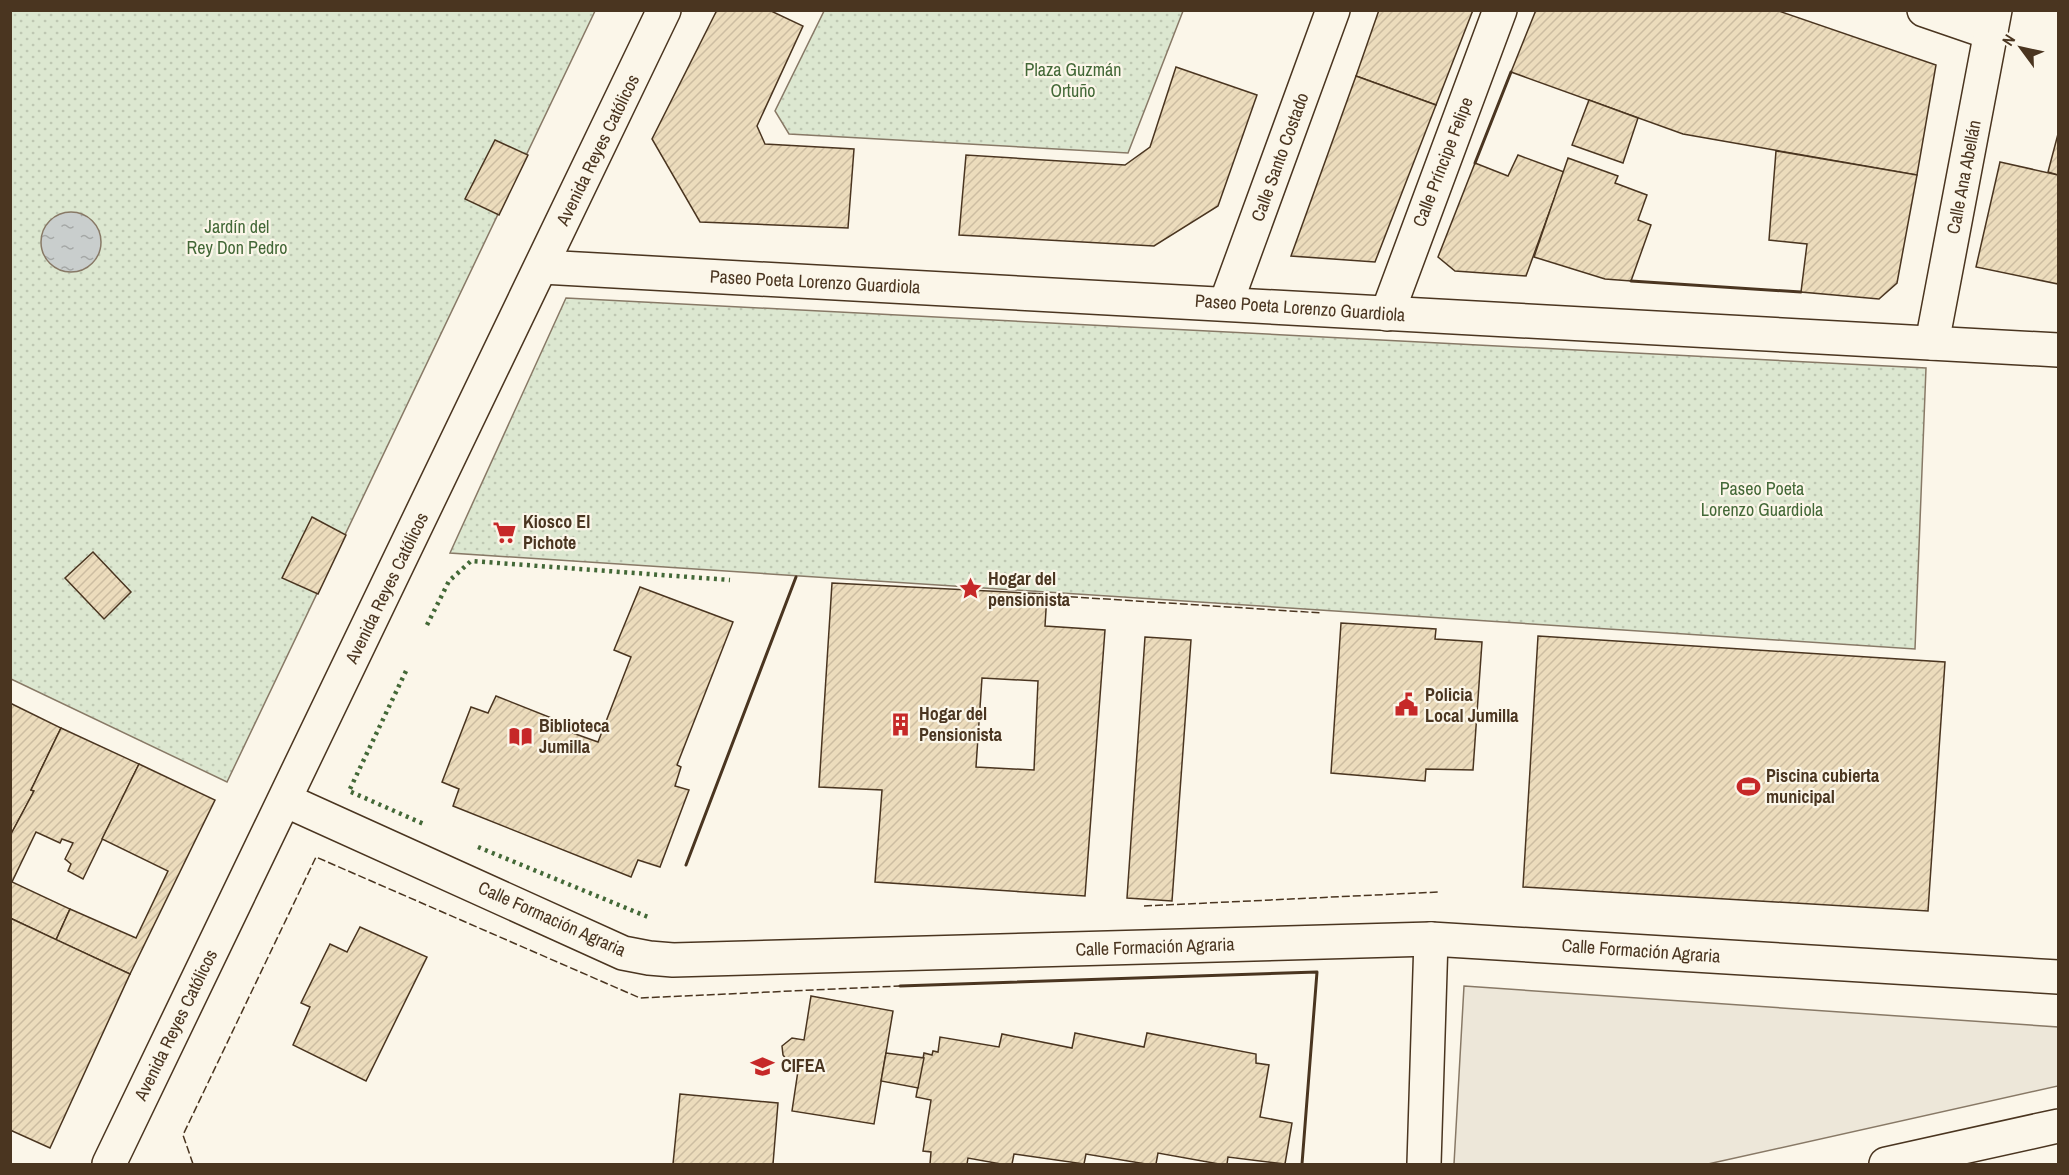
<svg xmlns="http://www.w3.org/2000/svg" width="2069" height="1175" font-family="'Archivo Narrow',sans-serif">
	<defs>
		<pattern id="park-dots" width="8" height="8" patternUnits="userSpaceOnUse" patternTransform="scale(1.5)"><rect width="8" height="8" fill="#dce7d0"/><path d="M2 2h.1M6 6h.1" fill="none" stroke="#bec7b2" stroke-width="1.8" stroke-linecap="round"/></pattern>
		<pattern id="water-ripples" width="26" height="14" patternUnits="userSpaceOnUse" patternTransform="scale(1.5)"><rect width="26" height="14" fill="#c9cecd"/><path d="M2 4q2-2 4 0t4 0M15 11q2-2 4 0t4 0" fill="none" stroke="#a5a8a6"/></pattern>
		<pattern id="building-hatch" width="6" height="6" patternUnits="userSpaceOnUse" patternTransform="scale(1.5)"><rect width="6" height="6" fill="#ecdcbc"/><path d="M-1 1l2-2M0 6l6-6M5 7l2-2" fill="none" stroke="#ccbda1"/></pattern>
	</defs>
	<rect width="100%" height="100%" fill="#fbf6e9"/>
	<!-- park -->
	<g fill="url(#park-dots)" stroke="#887966" stroke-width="1.5">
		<polygon points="10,11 595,11 227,782 11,679"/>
		<polygon points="824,11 824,10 1183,11 1128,153 789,134 775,111"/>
		<polygon points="566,298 1926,368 1915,649 450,553"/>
	</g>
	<!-- parking -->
	<polygon fill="#ede7d9" stroke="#887966" stroke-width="1.5" points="1464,986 2058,1027 2058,1086 1708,1164 1454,1164"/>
	<!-- water -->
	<circle fill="url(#water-ripples)" stroke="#887966" stroke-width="1.5" cx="71" cy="242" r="30"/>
	<!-- building -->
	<g fill="url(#building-hatch)" stroke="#4a3520" stroke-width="1.5" fill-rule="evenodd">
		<polygon points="717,10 769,10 803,26 757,126 765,144 854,149 848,228 700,222 652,139"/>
		<polygon points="1379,10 1473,10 1436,105 1356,76"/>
		<polygon points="1536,10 1776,10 1936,65 1917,175 1683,134 1511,72"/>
		<polygon points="1176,67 1257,95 1218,206 1154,246 959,235 966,155 1125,165 1150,147"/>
		<polygon points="1356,76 1436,105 1375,262 1291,256"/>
		<polygon points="1589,100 1638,118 1623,163 1572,145"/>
		<polygon points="2058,134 2058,175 2048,172"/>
		<polygon points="495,140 528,155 499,215 465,199"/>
		<polygon points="1776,151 1917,175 1897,283 1879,299 1801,292 1807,244 1769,240"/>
		<polygon points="1518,155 1564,172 1526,276 1455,271 1438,257 1475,163 1508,176"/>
		<polygon points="1568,158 1618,176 1615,183 1647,195 1638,220 1651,225 1631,281 1605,279 1534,257"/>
		<polygon points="2000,162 2058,175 2058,284 1976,267"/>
		<polygon points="312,517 346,535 318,594 282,578"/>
		<polygon points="93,552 131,592 104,619 65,578"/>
		<path d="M 832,583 L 1047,594 L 1045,626 L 1105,630 L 1085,896 L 875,882 L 882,790 L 819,787 ZM 982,678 L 1038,681 L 1034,770 L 976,767 Z"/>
		<polygon points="640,587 733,622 677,765 681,767 675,786 689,790 660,867 638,860 631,877 453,806 459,789 442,782 471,707 488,713 496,696 569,725 567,731 598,742 631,657 614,650"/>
		<polygon points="1341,623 1436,629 1435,639 1482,642 1473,770 1426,769 1425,781 1331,773"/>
		<polygon points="1538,636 1945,662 1928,911 1523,887"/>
		<polygon points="1145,637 1191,640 1172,901 1127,898"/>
		<polygon points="10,703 61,728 31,790 34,791 10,836"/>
		<polygon points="61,728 139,764 83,879 68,871 71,864 65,859 73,843 62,839 60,843 36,832 12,882 70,909 56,940 10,918 10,836 34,791 31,790"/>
		<polygon points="139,764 215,800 130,974 56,940 70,909 136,938 168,871 102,839"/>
		<polygon points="10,918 130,974 50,1148 10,1130"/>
		<polygon points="360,927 427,957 366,1081 293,1045 310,1007 301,1003 330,944 347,952"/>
		<polygon points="811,996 893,1011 874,1124 792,1111 799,1064 786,1059 783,1055 782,1046 792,1038 804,1040"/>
		<polygon points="1075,1033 1144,1047 1147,1033 1256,1054 1256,1063 1269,1065 1260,1117 1292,1123 1285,1164 1228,1157 1227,1164 1219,1164 1158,1153 1156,1164 1146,1164 1086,1154 1084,1164 1014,1154 1012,1164 1001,1164 968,1158 967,1164 930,1164 931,1152 923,1151 931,1100 916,1097 924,1053 932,1055 933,1051 938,1052 940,1037 999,1047 1002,1034 1072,1048"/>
		<polygon points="886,1053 924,1058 918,1088 881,1081"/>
		<polygon points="680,1094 778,1103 773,1164 673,1164"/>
	</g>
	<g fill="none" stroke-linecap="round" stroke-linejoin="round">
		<defs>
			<g id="minor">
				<polyline points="1924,10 1991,33"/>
				<polyline points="542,267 2058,350"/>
				<polyline points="1226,303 1333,10"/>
				<polyline points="1387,314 1500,10"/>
				<polyline points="1932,343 1995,10"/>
				<polyline points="285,800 623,953 649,958 673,960 1431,939 2058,977"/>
				<polyline points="109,1164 664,10"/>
				<polyline points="1424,1164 1431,939"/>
				<polyline points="1886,1164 2058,1126"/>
			</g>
		</defs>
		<!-- minor casing -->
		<use href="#minor" stroke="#4a3520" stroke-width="36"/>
		<!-- minor -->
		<use href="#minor" stroke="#fbf6e9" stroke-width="33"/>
		<!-- hedge -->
		<g stroke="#436837" stroke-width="4.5" stroke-dasharray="3 4.5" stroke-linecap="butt">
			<polyline points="427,625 449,581 471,561 730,580"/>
			<polyline points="406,671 349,791 426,825"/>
			<polyline points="478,847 648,917"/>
		</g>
		<!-- fence -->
		<g stroke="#4a3520" stroke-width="1.5" stroke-dasharray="8 3" stroke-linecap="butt">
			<polyline points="1059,596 1322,613"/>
			<polyline points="1144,906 1438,892"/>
			<polyline points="193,1164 183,1135 316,857 640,998 900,986"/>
		</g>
		<!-- wall -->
		<g stroke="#4a3520" stroke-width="3">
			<polyline points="1475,163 1511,72"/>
			<polyline points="1631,281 1801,292"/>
			<polyline points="686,865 796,577"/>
			<polyline points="900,986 1317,972 1302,1164"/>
		</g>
	</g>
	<!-- icons -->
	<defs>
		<symbol id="supermarket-bare" viewBox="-9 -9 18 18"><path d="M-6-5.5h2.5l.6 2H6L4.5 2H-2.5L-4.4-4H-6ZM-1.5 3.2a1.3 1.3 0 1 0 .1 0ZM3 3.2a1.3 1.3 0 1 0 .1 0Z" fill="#c62828" stroke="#fbf6e9" stroke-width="2.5" paint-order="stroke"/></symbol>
		<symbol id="sight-bare" viewBox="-9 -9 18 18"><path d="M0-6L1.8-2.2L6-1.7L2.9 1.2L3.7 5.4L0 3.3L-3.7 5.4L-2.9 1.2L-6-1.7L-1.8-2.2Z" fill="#c62828" stroke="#fbf6e9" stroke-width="2.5" paint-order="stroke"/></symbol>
		<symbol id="civic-bare" viewBox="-9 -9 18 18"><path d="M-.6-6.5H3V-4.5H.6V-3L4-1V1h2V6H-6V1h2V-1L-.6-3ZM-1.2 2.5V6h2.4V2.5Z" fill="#c62828" stroke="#fbf6e9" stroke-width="2.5" paint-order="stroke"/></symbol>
		<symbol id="building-bare" viewBox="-9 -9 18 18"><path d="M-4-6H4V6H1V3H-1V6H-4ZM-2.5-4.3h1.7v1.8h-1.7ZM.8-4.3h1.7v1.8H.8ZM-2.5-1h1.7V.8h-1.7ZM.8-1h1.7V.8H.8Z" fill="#c62828" stroke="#fbf6e9" stroke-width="2.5" paint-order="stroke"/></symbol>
		<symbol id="library-bare" viewBox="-9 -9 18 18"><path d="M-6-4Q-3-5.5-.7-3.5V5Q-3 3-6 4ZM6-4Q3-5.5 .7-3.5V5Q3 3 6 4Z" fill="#c62828" stroke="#fbf6e9" stroke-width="2.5" paint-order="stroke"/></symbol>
		<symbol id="stadium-bare" viewBox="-9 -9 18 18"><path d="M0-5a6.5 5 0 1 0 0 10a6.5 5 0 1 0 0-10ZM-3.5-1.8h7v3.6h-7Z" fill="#c62828" stroke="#fbf6e9" stroke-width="2.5" paint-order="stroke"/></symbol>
		<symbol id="university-bare" viewBox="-9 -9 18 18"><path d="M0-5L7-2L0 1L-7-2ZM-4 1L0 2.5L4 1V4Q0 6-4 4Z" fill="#c62828" stroke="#fbf6e9" stroke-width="2.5" paint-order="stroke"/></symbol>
	</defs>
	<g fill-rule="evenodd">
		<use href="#supermarket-bare" x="488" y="516" width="33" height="33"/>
		<use href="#sight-bare" x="954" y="572" width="33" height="33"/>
		<use href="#civic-bare" x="1390" y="688" width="33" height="33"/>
		<use href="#building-bare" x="884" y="708" width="33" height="33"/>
		<use href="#library-bare" x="504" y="720" width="33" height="33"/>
		<use href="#stadium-bare" x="1732" y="770" width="33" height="33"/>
		<use href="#university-bare" x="746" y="1050" width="33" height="33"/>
	</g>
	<g text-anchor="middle" stroke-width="4.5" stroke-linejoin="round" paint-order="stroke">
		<!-- park labels -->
		<g font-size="18" fill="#436837" stroke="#fbf6e9">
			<text x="1073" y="76">Plaza Guzmán<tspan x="1073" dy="21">Ortuño</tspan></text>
			<text x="237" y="233">Jardín del<tspan x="237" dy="21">Rey Don Pedro</tspan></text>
			<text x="1762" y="495">Paseo Poeta<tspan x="1762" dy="21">Lorenzo Guardiola</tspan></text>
		</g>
		<!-- street labels -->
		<g font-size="18" fill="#4a3520" stroke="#fbf6e9">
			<text transform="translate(598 150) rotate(-64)" y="6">Avenida Reyes Católicos</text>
			<text transform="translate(1280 157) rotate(-70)" y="6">Calle Santo Costado</text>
			<text transform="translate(1443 162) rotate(-69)" y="6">Calle Príncipe Felipe</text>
			<text transform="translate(1964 177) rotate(-79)" y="6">Calle Ana Abellán</text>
			<text transform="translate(815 282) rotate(3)" y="6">Paseo Poeta Lorenzo Guardiola</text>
			<text transform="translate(1300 308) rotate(4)" y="6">Paseo Poeta Lorenzo Guardiola</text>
			<text transform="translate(387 588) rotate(-64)" y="6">Avenida Reyes Católicos</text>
			<text transform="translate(552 919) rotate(24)" y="6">Calle Formación Agraria</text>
			<text transform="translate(1155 947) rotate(-2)" y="6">Calle Formación Agraria</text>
			<text transform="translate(1641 951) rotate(4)" y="6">Calle Formación Agraria</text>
			<text transform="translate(176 1025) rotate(-64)" y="6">Avenida Reyes Católicos</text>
		</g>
		<!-- poi labels -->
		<g font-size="18" font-weight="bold" fill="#4a3520" stroke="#fbf6e9" text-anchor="start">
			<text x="523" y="528">Kiosco El<tspan x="523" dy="21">Pichote</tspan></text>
			<text x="988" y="585">Hogar del<tspan x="988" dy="21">pensionista</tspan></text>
			<text x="1425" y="701">Policia<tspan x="1425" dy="21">Local Jumilla</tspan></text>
			<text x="919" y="720">Hogar del<tspan x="919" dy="21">Pensionista</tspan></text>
			<text x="539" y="732">Biblioteca<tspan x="539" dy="21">Jumilla</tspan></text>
			<text x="1766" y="782">Piscina cubierta<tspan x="1766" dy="21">municipal</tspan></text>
			<text x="781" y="1072">CIFEA</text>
		</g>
	</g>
	<!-- border -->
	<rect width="2069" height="1175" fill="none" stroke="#4a3520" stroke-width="24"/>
	<!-- north arrow -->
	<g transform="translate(2021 48) rotate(303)" stroke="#fbf6e9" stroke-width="4.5" paint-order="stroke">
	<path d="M0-4.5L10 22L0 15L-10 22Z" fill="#4a3520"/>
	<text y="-9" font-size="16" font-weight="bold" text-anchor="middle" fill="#4a3520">N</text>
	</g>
</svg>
